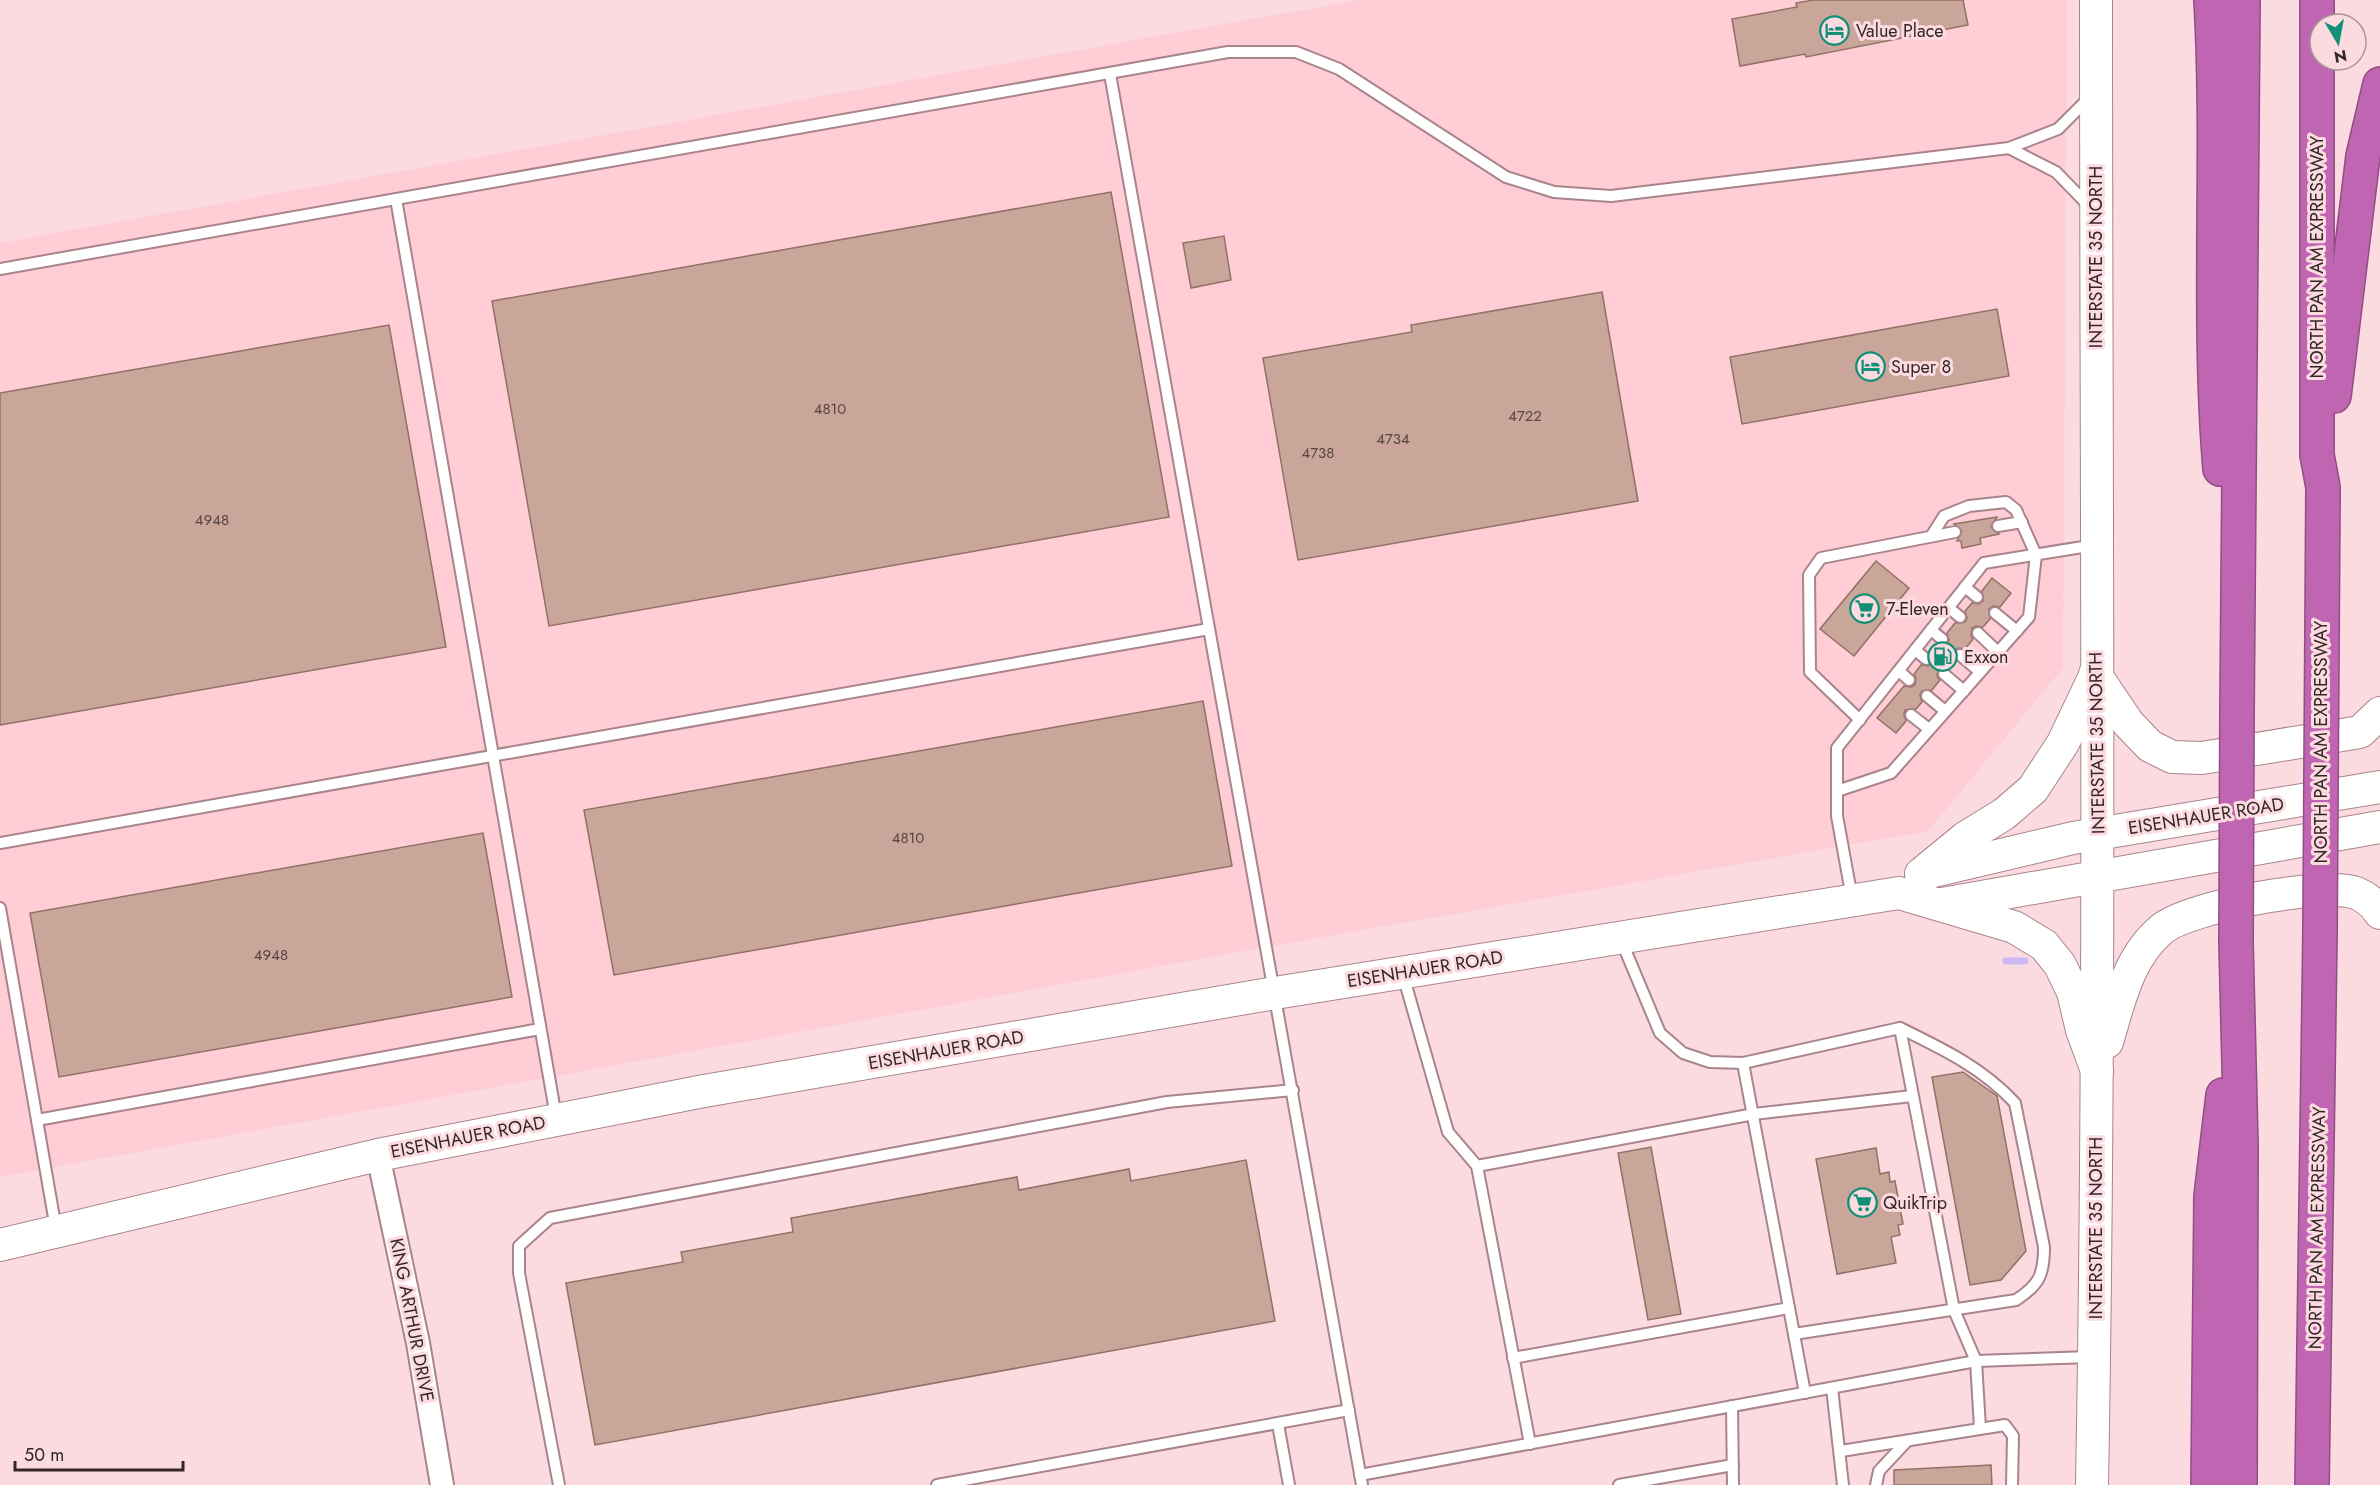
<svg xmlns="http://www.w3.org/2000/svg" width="2380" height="1485" font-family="Jost,sans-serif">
	<rect width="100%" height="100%" fill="#fbdbe0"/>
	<!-- built -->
	<polygon fill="#fecdd6" points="1359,0 2067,0 2063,668 1928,831 1300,941 0,1177 0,243"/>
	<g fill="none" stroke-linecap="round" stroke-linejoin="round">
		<!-- stream -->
		<polyline stroke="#ccb9f4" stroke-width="7" points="2006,961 2025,961"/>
	</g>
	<!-- building -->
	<g fill="#c9a699" stroke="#917065" stroke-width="1.5">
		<polygon points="1814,0 1963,0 1968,25 1806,57 1805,54 1740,66 1732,19 1797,7 1796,3"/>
		<polygon points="1111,192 1169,517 549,626 492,301"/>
		<polygon points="1224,236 1231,280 1191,288 1183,243"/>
		<polygon points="1602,292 1638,501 1298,560 1263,358 1412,332 1411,325"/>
		<polygon points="1997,309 2009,376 1742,424 1730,357"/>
		<polygon points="389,325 446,647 0,725 0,393"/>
		<polygon points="1997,517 1991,527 1999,534 1980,538 1981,544 1962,548 1961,541 1957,541 1962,531 1954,524"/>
		<polygon points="1876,561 1909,588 1854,656 1820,629"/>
		<polygon points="1992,578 2011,593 2000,607 1993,606 1989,609 1990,619 1983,627 1976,626 1972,628 1971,635 1973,639 1965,649 1958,648 1954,651 1955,661 1949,669 1942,667 1938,670 1937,676 1940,680 1932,690 1922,691 1920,695 1922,702 1916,709 1905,710 1904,715 1906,721 1896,733 1877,718 1904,686 1911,687 1915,685 1916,678 1914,674 1921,665 1928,666 1932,663 1931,653 1937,645 1947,644 1949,640 1947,633 1955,623 1965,622 1967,618 1965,611 1972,603 1979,604 1983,601 1982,591"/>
		<polygon points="1203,701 1232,866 614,975 584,810"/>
		<polygon points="483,833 512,997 59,1077 30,913"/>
		<polygon points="1963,1072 1997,1096 2026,1251 2001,1280 1970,1285 1932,1077"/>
		<polygon points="1651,1147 1681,1314 1648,1320 1618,1153"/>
		<polygon points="1876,1148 1880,1174 1889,1172 1890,1182 1895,1181 1903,1224 1898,1225 1900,1235 1891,1237 1896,1263 1837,1274 1816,1159"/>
		<polygon points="1246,1160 1275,1321 595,1445 566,1283 683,1262 681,1252 793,1232 791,1218 1017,1177 1019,1190 1129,1169 1131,1181"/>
		<polygon points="1991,1465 1992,1485 1894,1485 1894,1470"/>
	</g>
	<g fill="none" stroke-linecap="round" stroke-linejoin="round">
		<defs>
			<g id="service">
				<polyline points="1110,74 1362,1485"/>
				<polyline points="2009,148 2056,172 2088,205"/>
				<polyline points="396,199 556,1117"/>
				<polyline points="0,269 1228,52 1296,52 1339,69 1506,177 1554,192 1611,196 2009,148 2058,129 2088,99"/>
				<polyline points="1998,526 2022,522"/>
				<polyline points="1965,587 1977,597"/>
				<polyline points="1949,608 1960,617"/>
				<polyline points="1995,613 2017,631"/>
				<polyline points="1931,630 1942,639"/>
				<polyline points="1978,633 1998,652"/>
				<polyline points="1915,650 1926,659"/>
				<polyline points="1960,655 1980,672"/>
				<polyline points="1899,671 1909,680"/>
				<polyline points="1944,674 1964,691"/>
				<polyline points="1927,696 1945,711"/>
				<polyline points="1911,715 1929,729"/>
				<polyline points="1860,720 1810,672 1809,575 1821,558 1955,532"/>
				<polyline points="1837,791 1891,773 2029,617 2036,555 2016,510 2006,502 1969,506 1944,516 1932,535"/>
				<polyline points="0,843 1209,629"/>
				<polyline points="1852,898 1837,816 1837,748 1984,563 2095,545"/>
				<polyline points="0,908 56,1229"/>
				<polyline points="1621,940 1660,1033 1683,1053 1710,1062 1743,1063 1900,1028 1954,1310 1976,1361 1980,1428"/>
				<polyline points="1403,975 1448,1132 1477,1166 1530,1444"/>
				<polyline points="1743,1063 1805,1393"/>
				<polyline points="37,1120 540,1029"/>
				<polyline points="1477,1166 1754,1114 1912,1096"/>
				<path d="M 1794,1334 L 2016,1300 C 2039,1285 2044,1275 2044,1247 L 2015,1103 C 1983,1068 1943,1049 1900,1028"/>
				<polyline points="1513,1358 1789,1308"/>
				<polyline points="1832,1388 1843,1485"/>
				<polyline points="1732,1406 1733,1485"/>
				<polyline points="1278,1424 1289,1485"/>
				<polyline points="1841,1451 2005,1425 2013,1436 2012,1485"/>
				<polyline points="1360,1475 1976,1361 2090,1357"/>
				<polyline points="559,1485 519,1273 519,1246 550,1218 1167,1102 1293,1090"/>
				<polyline points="937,1485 1349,1410"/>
				<polyline points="1619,1485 1733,1465"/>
				<polyline points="1876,1485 1879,1471 1907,1441"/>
			</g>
			<polyline id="minor" points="378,1155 418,1343 442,1485"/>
			<g id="secondary">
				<polyline points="2095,674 2128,723 2150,746 2172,757 2202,758 2360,732 2380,713"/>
				<polyline points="1926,870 1965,838 2004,814 2033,789 2063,743 2093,680"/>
				<polyline points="1921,874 2073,838 2380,787"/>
				<polyline points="1942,904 2380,827"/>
				<path d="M 2107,1042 C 2119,1002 2128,957 2162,929 C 2188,907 2325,881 2356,893 C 2366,897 2375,905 2380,913"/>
				<polyline points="0,1245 378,1155 704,1091 1275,993 1899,893 2014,927 2044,945 2060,965 2073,992 2082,1030 2097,1071"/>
				<path d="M 2092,1485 C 2101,990 2096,495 2096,0"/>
			</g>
			<g id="motorway">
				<path d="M 2211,0 C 2220,156 2207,313 2220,469"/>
				<polyline points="2317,0 2317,455 2323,487"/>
				<polyline points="2334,396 2363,156 2380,84"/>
				<polyline points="2237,712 2243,0"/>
				<polyline points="2236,942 2241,1145 2240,1485"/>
				<polyline points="2208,1485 2211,1196 2223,1095"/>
				<polyline points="2312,1485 2320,932"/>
			</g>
		</defs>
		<!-- service casing -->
		<use href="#service" stroke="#a9848b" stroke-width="14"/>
		<!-- minor casing -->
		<use href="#minor" stroke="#a9848b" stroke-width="26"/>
		<!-- secondary casing -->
		<use href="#secondary" stroke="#a9848b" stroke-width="34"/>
		<!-- motorway casing -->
		<use href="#motorway" stroke="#8f4f82" stroke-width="36"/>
		<!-- service -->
		<use href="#service" stroke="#fff" stroke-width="10"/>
		<!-- minor -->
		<use href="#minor" stroke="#fff" stroke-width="22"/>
		<!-- secondary -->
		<use href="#secondary" stroke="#fff" stroke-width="32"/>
		<!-- motorway -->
		<use href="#motorway" stroke="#c065b2" stroke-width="33"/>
		<defs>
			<g id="motorway-bridge">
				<polyline points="2320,932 2323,487"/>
				<polyline points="2236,942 2237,712"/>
			</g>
		</defs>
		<!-- motorway-bridge casing -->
		<use href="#motorway-bridge" stroke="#8f4f82" stroke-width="36" stroke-linecap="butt"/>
		<!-- motorway-bridge -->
		<use href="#motorway-bridge" stroke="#c065b2" stroke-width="33"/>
	</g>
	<!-- icons -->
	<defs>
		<symbol id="hotel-ring" viewBox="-11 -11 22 22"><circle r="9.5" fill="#fbdbe0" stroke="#129077" stroke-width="1.5"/><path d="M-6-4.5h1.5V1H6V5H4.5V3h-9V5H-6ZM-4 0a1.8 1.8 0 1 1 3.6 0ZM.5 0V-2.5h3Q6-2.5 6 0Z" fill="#129077"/></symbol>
		<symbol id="supermarket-ring" viewBox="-11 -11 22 22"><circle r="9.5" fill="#fbdbe0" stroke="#129077" stroke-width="1.5"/><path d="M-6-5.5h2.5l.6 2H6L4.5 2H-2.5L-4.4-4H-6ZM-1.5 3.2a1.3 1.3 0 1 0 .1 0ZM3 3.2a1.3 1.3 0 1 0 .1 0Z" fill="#129077"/></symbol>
		<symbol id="fuel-ring" viewBox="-11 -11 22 22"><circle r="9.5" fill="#fbdbe0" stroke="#129077" stroke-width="1.5"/><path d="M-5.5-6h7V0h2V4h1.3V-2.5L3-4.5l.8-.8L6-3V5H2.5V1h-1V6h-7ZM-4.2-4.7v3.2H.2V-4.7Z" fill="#129077"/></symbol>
	</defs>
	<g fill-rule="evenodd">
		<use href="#hotel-ring" x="1818" y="14" width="33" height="33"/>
		<use href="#hotel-ring" x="1854" y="350" width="33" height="33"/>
		<use href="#supermarket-ring" x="1848" y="592" width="33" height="33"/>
		<use href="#fuel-ring" x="1926" y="640" width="33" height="33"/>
		<use href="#supermarket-ring" x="1846" y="1186" width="33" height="33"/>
	</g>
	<g text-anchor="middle" stroke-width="6" stroke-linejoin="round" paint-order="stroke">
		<!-- number labels -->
		<g font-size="15" fill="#594644">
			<text x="830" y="414">4810</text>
			<text x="1525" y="421">4722</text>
			<text x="1393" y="444">4734</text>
			<text x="1318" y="458">4738</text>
			<text x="212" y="525">4948</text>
			<text x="908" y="843">4810</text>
			<text x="271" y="960">4948</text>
		</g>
		<!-- poi labels -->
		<g font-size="18" fill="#342628" stroke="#fbdbe0" text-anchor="start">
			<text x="1856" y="37">Value Place</text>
			<text x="1891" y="373">Super 8</text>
			<text x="1886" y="615">7-Eleven</text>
			<text x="1964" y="663">Exxon</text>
			<text x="1883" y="1209">QuikTrip</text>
		</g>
		<!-- street labels -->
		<g font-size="18" fill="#342628" stroke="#fbdbe0">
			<text transform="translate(2096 257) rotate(-90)" y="6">INTERSTATE 35 NORTH</text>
			<text transform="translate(2317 257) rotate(-90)" y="6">NORTH PAN AM EXPRESSWAY</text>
			<text transform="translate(2321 742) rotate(-90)" y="6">NORTH PAN AM EXPRESSWAY</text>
			<text transform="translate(2097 743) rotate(-91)" y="6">INTERSTATE 35 NORTH</text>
			<text transform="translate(2206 816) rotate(-9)" y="6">EISENHAUER ROAD</text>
			<text transform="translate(1425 969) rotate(-9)" y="6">EISENHAUER ROAD</text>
			<text transform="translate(946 1050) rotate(-10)" y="6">EISENHAUER ROAD</text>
			<text transform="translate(468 1137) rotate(-11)" y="6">EISENHAUER ROAD</text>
			<text transform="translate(2096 1228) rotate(-90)" y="6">INTERSTATE 35 NORTH</text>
			<text transform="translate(2317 1228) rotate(-89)" y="6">NORTH PAN AM EXPRESSWAY</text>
			<text transform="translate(412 1320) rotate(79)" y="6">KING ARTHUR DRIVE</text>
		</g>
	</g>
	<!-- north arrow -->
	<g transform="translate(2338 42) rotate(170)"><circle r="28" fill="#fbdbe0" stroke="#ab9396" stroke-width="1.5"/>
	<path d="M0-4.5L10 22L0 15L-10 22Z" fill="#129077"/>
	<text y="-9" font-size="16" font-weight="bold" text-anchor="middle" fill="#342628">N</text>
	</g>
	<!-- scale -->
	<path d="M15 1461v9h168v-9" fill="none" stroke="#342628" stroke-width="3"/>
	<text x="24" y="1461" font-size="18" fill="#342628" stroke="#fbdbe0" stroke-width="4.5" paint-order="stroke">50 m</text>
</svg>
